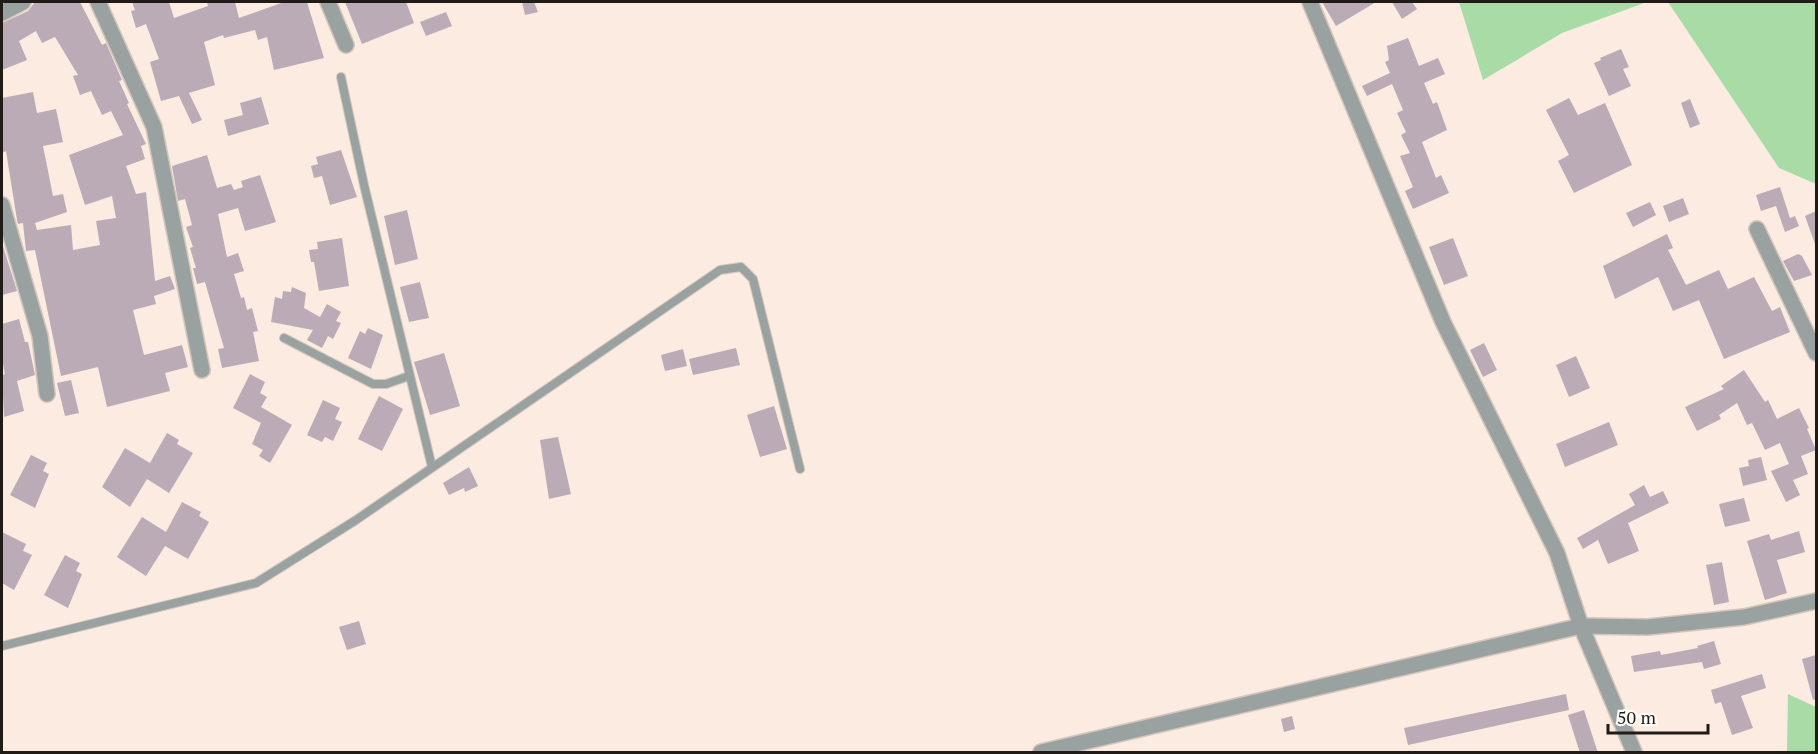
<svg xmlns="http://www.w3.org/2000/svg" width="1818" height="754" font-family="'PT Serif',serif">
	<rect width="100%" height="100%" fill="#fbebe0"/>
	<!-- green -->
	<g fill="#a9dba7">
		<polygon points="1459,2 1647,2 1562,33 1483,80"/>
		<polygon points="1668,2 1816,2 1816,184 1779,168"/>
		<polygon points="1788,694 1816,707 1816,752 1787,752"/>
	</g>
	<!-- building -->
	<g fill="#baabb7">
		<polygon points="35,2 80,2 102,45 106,43 122,80 119,81 129,103 127,104 146,144 141,146 145,159 126,166 136,194 146,192 155,281 170,276 175,289 154,296 156,304 133,310 144,355 182,345 188,367 165,373 170,391 107,407 98,367 61,376 35,250 26,251 23,223 18,224 17,220 6,151 2,153 2,98 33,92 37,113 56,109 63,142 43,146 53,196 63,194 67,212 35,223 37,230 71,225 73,250 100,245 96,221 116,218 112,196 85,205 69,155 123,135 111,111 102,115 91,91 80,95 73,76 78,75 55,37 42,43 36,31 19,41 27,60 2,70 2,23 28,11"/>
		<polygon points="132,2 169,2 174,18 208,6 207,2 235,2 239,18 284,2 307,2 324,58 274,70 267,37 258,40 255,30 224,38 223,35 204,42 215,85 189,93 202,120 192,124 179,96 161,101 150,62 159,59 146,24 136,28 131,11 135,10"/>
		<polygon points="345,2 406,2 414,23 362,44"/>
		<polygon points="522,2 534,2 538,12 525,15"/>
		<polygon points="1322,2 1376,2 1336,26"/>
		<polygon points="1392,2 1412,2 1417,9 1402,19"/>
		<polygon points="446,12 452,26 426,36 420,22"/>
		<polygon points="1408,38 1419,66 1438,58 1445,74 1424,83 1433,104 1437,102 1447,130 1422,142 1436,178 1441,175 1449,193 1413,209 1405,191 1413,187 1400,156 1410,153 1401,135 1406,132 1397,113 1403,110 1392,84 1367,96 1362,86 1390,73 1385,62 1389,60 1387,46"/>
		<polygon points="1621,49 1629,67 1623,69 1631,86 1609,96 1594,63 1601,60 1600,58"/>
		<polygon points="261,97 269,124 228,136 224,120 243,115 240,103"/>
		<polygon points="1569,98 1578,115 1605,103 1632,165 1574,193 1558,161 1569,155 1546,110"/>
		<polygon points="1690,99 1700,124 1690,128 1681,103"/>
		<polygon points="341,150 357,197 330,205 322,176 314,178 311,166 318,164 316,157"/>
		<polygon points="207,155 217,188 231,184 234,190 243,187 241,181 260,175 276,222 245,231 238,208 218,214 227,257 238,253 244,271 234,274 241,298 244,297 247,310 252,308 258,331 253,332 259,361 222,368 218,349 224,348 205,282 197,284 193,268 196,268 190,248 193,247 186,227 192,225 185,199 178,201 172,166"/>
		<polygon points="1780,187 1790,218 1795,216 1799,226 1785,232 1776,206 1761,211 1756,195"/>
		<polygon points="1683,198 1689,214 1669,222 1663,206"/>
		<polygon points="1650,202 1656,215 1633,227 1626,213"/>
		<polygon points="407,210 418,259 395,265 384,216"/>
		<polygon points="1816,211 1816,244 1815,244 1805,216"/>
		<polygon points="1667,234 1673,248 1668,250 1686,285 1719,270 1728,289 1754,277 1772,311 1780,307 1790,332 1724,359 1699,300 1673,311 1658,277 1615,299 1603,266"/>
		<polygon points="342,238 349,286 319,291 314,262 311,262 309,250 318,249 317,242"/>
		<polygon points="1453,238 1468,276 1444,285 1429,247"/>
		<polygon points="2,243 17,291 2,295"/>
		<polygon points="1798,254 1802,256 1812,275 1794,281 1783,261"/>
		<polygon points="420,282 429,318 409,322 400,287"/>
		<polygon points="292,287 306,293 304,308 320,317 327,304 341,312 336,321 341,323 333,339 328,336 322,348 307,340 313,330 271,322 275,297 282,299 283,291 291,292"/>
		<polygon points="19,319 25,342 28,342 35,375 17,381 24,411 4,417 2,375 5,374 2,359 2,324"/>
		<polygon points="368,328 383,335 371,369 348,358 360,331 365,334"/>
		<polygon points="1484,343 1497,370 1483,377 1470,350"/>
		<polygon points="736,348 740,365 693,375 689,359"/>
		<polygon points="683,349 687,366 665,371 661,355"/>
		<polygon points="444,353 460,406 430,415 414,362"/>
		<polygon points="1576,356 1590,388 1569,397 1556,365"/>
		<polygon points="1744,370 1765,402 1768,400 1777,419 1799,408 1809,428 1807,429 1816,450 1801,456 1808,474 1793,480 1800,495 1786,502 1771,471 1789,464 1780,443 1765,450 1752,423 1747,425 1737,403 1719,415 1721,419 1697,431 1685,407 1724,389 1721,386"/>
		<polygon points="250,374 265,382 260,393 267,397 261,407 292,425 270,463 259,456 263,450 252,444 261,423 233,408"/>
		<polygon points="71,380 79,413 65,416 57,383"/>
		<polygon points="379,396 403,409 382,451 358,439"/>
		<polygon points="323,400 340,408 335,419 342,422 333,441 325,437 322,442 307,435"/>
		<polygon points="774,406 787,449 760,457 747,415"/>
		<polygon points="1609,422 1618,445 1565,467 1556,444"/>
		<polygon points="167,433 179,440 177,444 193,453 169,493 147,479 130,507 102,487 125,448 150,463"/>
		<polygon points="558,437 571,494 549,499 540,440"/>
		<polygon points="31,455 47,463 43,471 49,474 35,508 10,495"/>
		<polygon points="1761,457 1767,480 1743,486 1739,468 1749,466 1748,460"/>
		<polygon points="469,467 478,486 465,492 464,488 449,495 443,483"/>
		<polygon points="1644,485 1650,497 1663,491 1669,503 1628,523 1639,551 1608,564 1598,540 1583,549 1577,538 1635,505 1629,494"/>
		<polygon points="1744,498 1750,521 1725,527 1719,504"/>
		<polygon points="182,502 201,512 199,516 209,522 188,559 165,546 146,576 117,557 142,517 166,532"/>
		<polygon points="1799,531 1805,552 1777,560 1787,593 1765,600 1747,541 1769,534 1771,540"/>
		<polygon points="2,532 26,544 23,551 32,555 14,590 2,583"/>
		<polygon points="65,555 80,563 76,571 82,574 68,608 44,595"/>
		<polygon points="1722,562 1729,602 1714,605 1706,565"/>
		<polygon points="359,621 366,644 347,650 339,627"/>
		<polygon points="1714,641 1721,664 1704,669 1702,662 1634,672 1631,656 1660,651 1661,655 1698,648 1697,646"/>
		<polygon points="1816,655 1816,699 1813,700 1802,659"/>
		<polygon points="1762,674 1766,688 1741,696 1753,728 1732,735 1721,702 1715,704 1711,690"/>
		<polygon points="1566,694 1569,710 1408,745 1404,728"/>
		<polygon points="1584,710 1598,753 1580,753 1568,715"/>
		<polygon points="1292,716 1295,729 1284,732 1281,719"/>
	</g>
	<g fill="none" stroke-linecap="round" stroke-linejoin="round">
		<defs>
			<g id="service">
				<polyline points="341,77 364,185 432,467"/>
				<polyline points="284,338 373,384 386,384 409,376"/>
				<polyline points="2,646 256,583 356,520 720,270 741,267 753,279 800,469"/>
			</g>
			<g id="minor">
				<polyline points="98,2 154,127 202,370"/>
				<polyline points="328,2 346,45"/>
				<polyline points="1310,2 1443,322 1557,553 1581,626 1634,752"/>
				<polyline points="2,13 23,2"/>
				<polyline points="2,205 40,336 47,394"/>
				<polyline points="1757,229 1816,353"/>
				<polyline points="1041,752 1581,626 1648,627 1744,617 1816,601"/>
			</g>
		</defs>
		<!-- service casing -->
		<use href="#service" stroke="#d4c6bc" stroke-width="10"/>
		<!-- minor casing -->
		<use href="#minor" stroke="#d4c6bc" stroke-width="18"/>
		<!-- service -->
		<use href="#service" stroke="#9aa2a1" stroke-width="8"/>
		<!-- minor -->
		<use href="#minor" stroke="#9aa2a1" stroke-width="15"/>
	</g>
	<!-- border -->
	<rect width="1818" height="754" fill="none" stroke="#211b18" stroke-width="6"/>
	<!-- scale -->
	<path d="M1608 724v9h100v-9" fill="none" stroke="#211b18" stroke-width="3"/>
	<text x="1617" y="724" font-size="18" fill="#211b18" stroke="#fefbf9" stroke-width="4.5" paint-order="stroke">50 m</text>
</svg>
